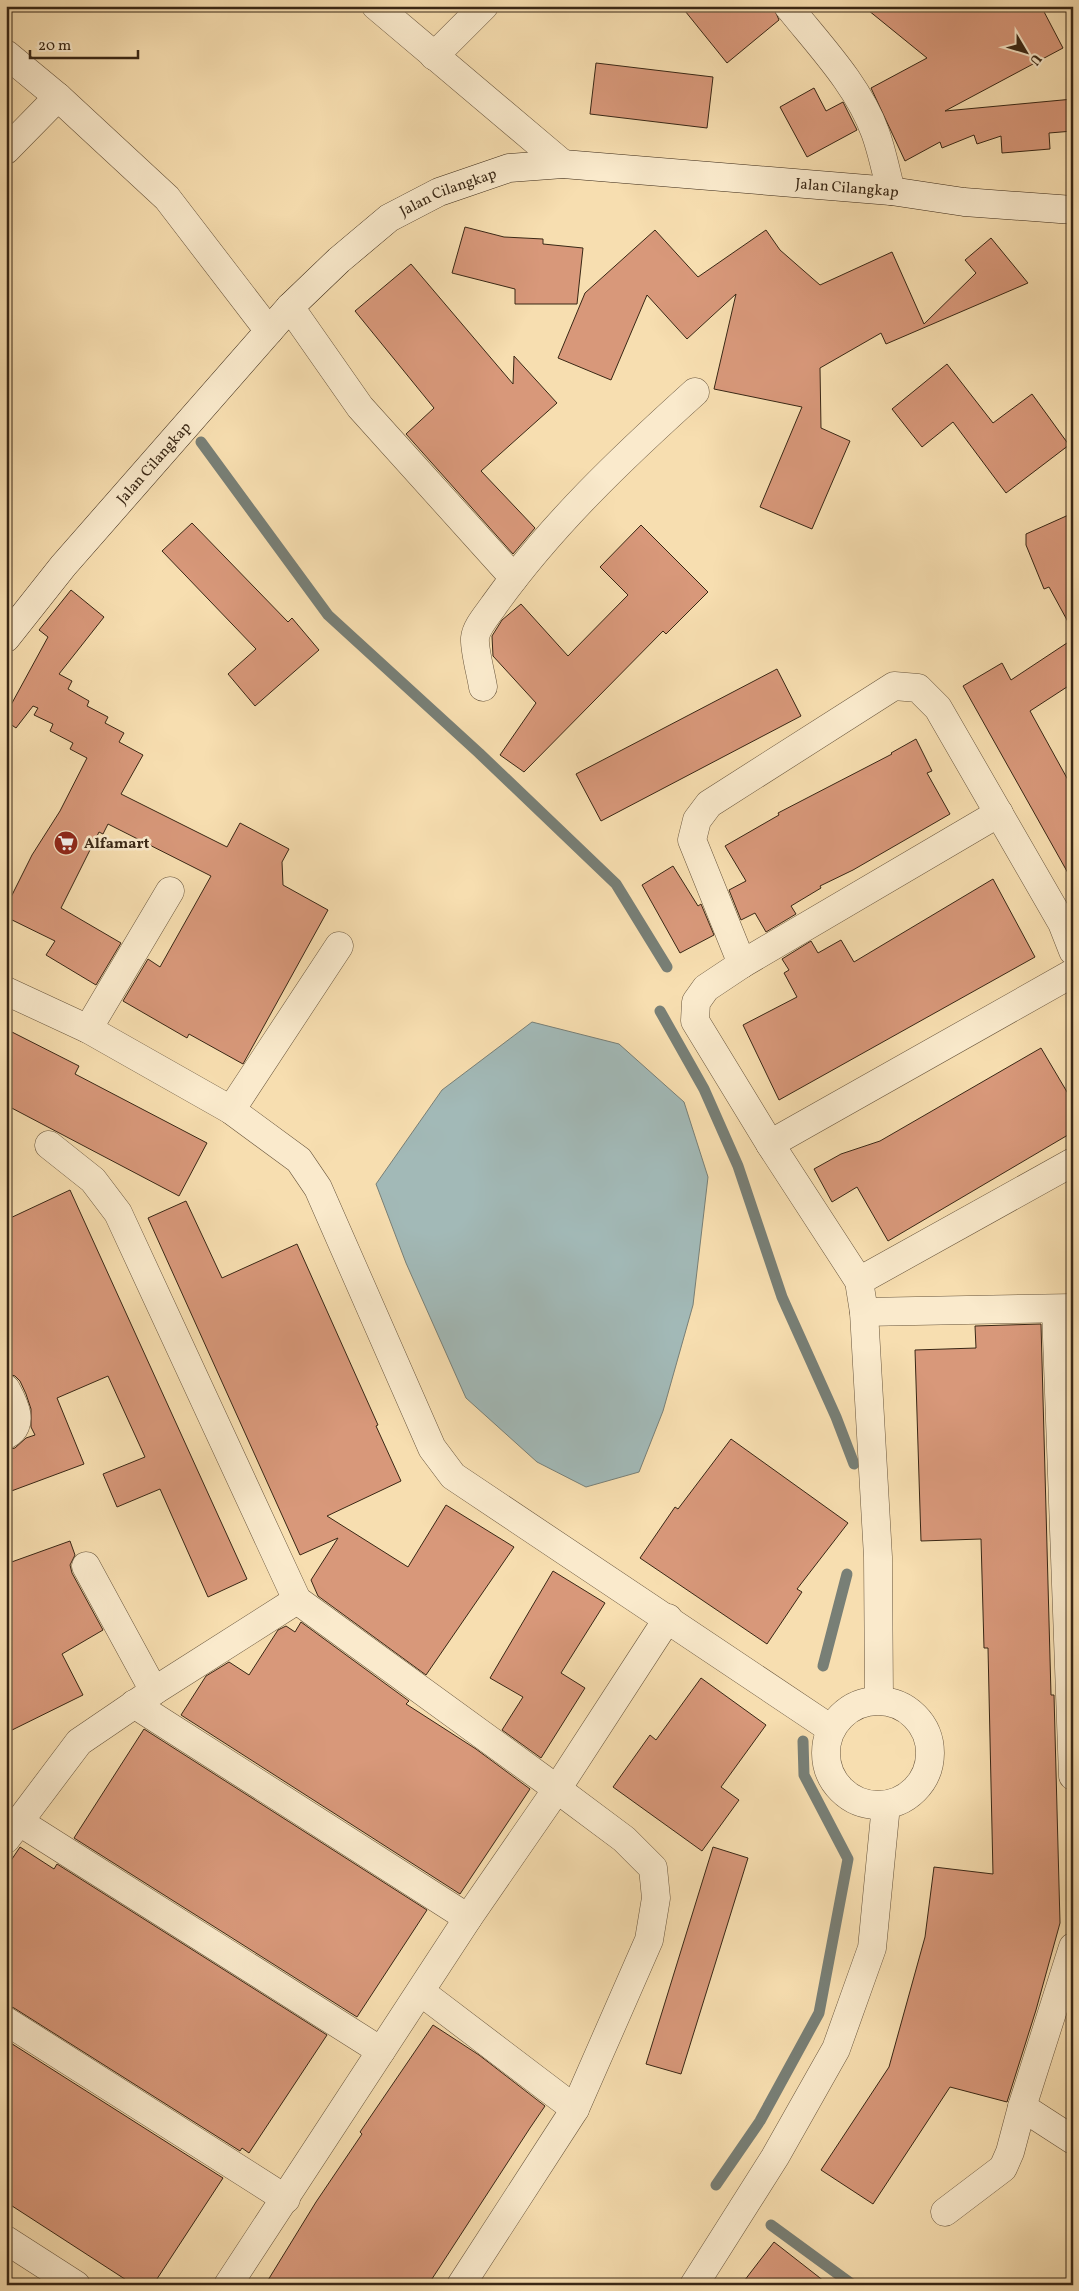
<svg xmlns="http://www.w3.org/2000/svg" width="1079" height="2291" font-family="Vollkorn,serif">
	<rect width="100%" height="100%" fill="#f7deb0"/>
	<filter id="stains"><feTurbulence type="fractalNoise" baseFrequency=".004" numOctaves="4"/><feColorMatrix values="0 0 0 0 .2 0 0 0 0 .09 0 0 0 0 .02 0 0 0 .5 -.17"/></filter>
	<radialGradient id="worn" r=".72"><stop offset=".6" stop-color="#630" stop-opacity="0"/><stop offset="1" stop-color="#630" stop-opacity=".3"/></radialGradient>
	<!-- water -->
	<polygon fill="#a2b9b7" stroke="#787f76" points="532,1022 619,1044 684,1102 708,1177 693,1305 663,1411 639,1472 586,1487 537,1462 466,1398 406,1263 376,1184 442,1090"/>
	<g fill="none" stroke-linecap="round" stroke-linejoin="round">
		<!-- stream -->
		<g stroke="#787f76" stroke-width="11">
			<polyline points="201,442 328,615 479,753 616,884 667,967"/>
			<polyline points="660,1011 704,1089 738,1166 782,1297 836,1417 854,1464"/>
			<polyline points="823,1666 847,1574"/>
			<polyline points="716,2185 760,2121 819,2013 848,1859 804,1775 803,1741"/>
			<polyline points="771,2225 853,2285"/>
		</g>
	</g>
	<!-- building -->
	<g fill="#d8987a" stroke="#392715">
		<polygon points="681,6 773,6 779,20 727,63"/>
		<polygon points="863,6 1041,6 1063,48 945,111 1073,99 1073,131 1049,133 1050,149 1002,153 1001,136 977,144 974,135 942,148 940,142 905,161 871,88 927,58"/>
		<polygon points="596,63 713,77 707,128 590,114"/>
		<polygon points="814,88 826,111 843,102 857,130 807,157 780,107"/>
		<polygon points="465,227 504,237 543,239 543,244 583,248 577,304 515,304 515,289 452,273"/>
		<polygon points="655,230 698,277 766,230 780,250 820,285 892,252 924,324 976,273 965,260 991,238 1028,283 886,344 881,333 820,368 821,428 850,441 812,529 760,507 802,407 714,389 736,294 687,339 647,295 611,380 558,358 585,293"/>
		<polygon points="411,264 513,384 514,356 557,403 481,471 535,528 513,554 406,434 434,408 355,311"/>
		<polygon points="947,364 993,423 1032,394 1069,445 1006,493 953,422 922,447 892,409"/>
		<polygon points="1073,513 1073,631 1049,587 1044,589 1026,545 1026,534"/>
		<polygon points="192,523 288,622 292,618 319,650 255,706 228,674 256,649 162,551"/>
		<polygon points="641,525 708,592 666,634 663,631 524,772 500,755 536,703 493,656 492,636 502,620 521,604 568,656 628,595 600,567"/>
		<polygon points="71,590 104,617 59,674 72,681 68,689 89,701 87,706 108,717 105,723 124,733 119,742 143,755 121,794 227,847 240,823 289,849 282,862 283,885 328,910 243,1064 189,1034 187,1038 123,1001 148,959 160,967 211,876 108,824 103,834 99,832 61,908 121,943 96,985 46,955 55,941 6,917 6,907 32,855 60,811 87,758 70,749 73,743 50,731 53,724 34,715 38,708 33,706 16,728 6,721 6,714 48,637 39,630"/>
		<polygon points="1073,639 1073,683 1030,711 1073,789 1073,882 963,686 1002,663 1011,680"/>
		<polygon points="777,669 801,716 601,821 576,774"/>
		<polygon points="916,739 932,771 927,773 950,814 853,870 820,886 821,888 791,906 796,914 766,932 755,913 741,920 729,890 746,881 725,846 779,815 778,813 892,754 891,753"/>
		<polygon points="673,866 698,906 701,904 714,935 680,953 642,885"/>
		<polygon points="993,879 1035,957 779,1100 743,1025 797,997 784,973 789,970 782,959 811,941 818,953 841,940 854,962"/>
		<polygon points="6,1029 79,1066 75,1074 207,1143 179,1196 6,1105"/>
		<polygon points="1041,1048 1073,1102 1073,1132 888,1241 857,1187 832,1202 814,1169 841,1154 880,1141"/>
		<polygon points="70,1190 247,1579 208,1597 160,1489 117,1507 103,1474 145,1457 108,1376 57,1398 84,1464 6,1493 6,1450 15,1448 26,1438 35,1435 31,1427 31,1409 26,1394 20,1381 15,1376 8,1374 6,1369 6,1220"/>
		<polygon points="186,1201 222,1278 297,1244 378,1425 376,1426 401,1481 327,1516 408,1567 446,1505 514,1547 426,1675 318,1596 311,1580 338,1538 300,1555 148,1218"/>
		<polygon points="1041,1324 1051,1695 1054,1695 1060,1923 1036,2010 1007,2102 950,2087 873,2204 821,2170 889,2067 925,1937 934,1867 993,1874 988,1648 984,1648 981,1539 921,1541 915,1350 976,1348 975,1326"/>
		<polygon points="731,1439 848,1523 797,1589 802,1592 767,1644 640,1558 675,1507 678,1509"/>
		<polygon points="70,1541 75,1555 70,1565 72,1573 103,1630 62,1654 83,1695 6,1733 6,1564"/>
		<polygon points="553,1571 605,1603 561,1673 585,1688 541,1758 502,1730 523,1697 490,1678"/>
		<polygon points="301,1622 409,1701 406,1704 476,1749 530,1789 460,1894 181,1715 206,1676 229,1662 249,1675 278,1630 286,1626 295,1632"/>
		<polygon points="701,1678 766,1725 721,1787 739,1800 702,1851 613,1787 650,1735 656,1740"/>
		<polygon points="144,1729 427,1910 357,2017 74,1838"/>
		<polygon points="20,1847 54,1869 57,1864 327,2035 249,2153 242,2148 240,2151 14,2008 6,2005 6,1868"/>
		<polygon points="713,1847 748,1858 681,2074 646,2064"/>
		<polygon points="433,2025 479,2055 545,2106 530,2128 428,2285 265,2285 316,2202 362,2134 360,2132"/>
		<polygon points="6,2040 223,2178 153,2285 134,2285 6,2202"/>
		<polygon points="774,2242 829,2285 741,2285"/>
	</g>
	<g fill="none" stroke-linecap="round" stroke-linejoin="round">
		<defs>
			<g id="street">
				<polyline points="376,6 563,164"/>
				<path d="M 788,6 C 819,45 858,85 875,132 C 882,151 886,172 891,191"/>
				<polyline points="6,54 58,97 167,198 269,331"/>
				<polyline points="434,56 484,6"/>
				<polyline points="6,150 58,97"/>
				<polyline points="290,307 360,407 514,578"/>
				<path d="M 483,687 C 481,674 474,649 475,638 C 476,627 488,614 494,605 C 551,525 623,457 695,392"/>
				<polyline points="742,964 692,840 697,820 709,804 894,686 918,688 938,708 1062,923 1073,951"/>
				<polyline points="6,991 88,1029 231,1110 299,1160 318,1188 432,1448 453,1476 831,1729"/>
				<polyline points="88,1029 170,891"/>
				<polyline points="231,1110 339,946"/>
				<polyline points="770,1144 1073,973"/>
				<polyline points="49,1145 93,1180 118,1213 297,1600 557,1789 624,1839 653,1868 656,1898 649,1940 575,2109 461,2285"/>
				<polyline points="859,1281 1073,1162"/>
				<polyline points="1056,1310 1073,1776"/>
				<polyline points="864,1312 1073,1308"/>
				<path d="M 6,1389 C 13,1402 26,1425 6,1435"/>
				<polyline points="86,1566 154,1691"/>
				<polyline points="879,1700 878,1557 864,1312 859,1281 770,1144 695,1021 696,1002 706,988 742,964 999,813"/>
				<circle cx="878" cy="1753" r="52"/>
				<polyline points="134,1704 468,1918"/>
				<polyline points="18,1821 381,2051"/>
				<polyline points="6,1839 79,1742 154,1691 297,1600"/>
				<polyline points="421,1992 575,2109"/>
				<polyline points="6,2021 286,2199"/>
				<polyline points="1022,2107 1073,2140"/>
				<polyline points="945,2212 1003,2168 1010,2152 1022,2107 1073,1947"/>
				<polyline points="6,2240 76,2285"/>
				<polyline points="228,2285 468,1918 557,1789 668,1618"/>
				<polyline points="694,2285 775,2157 836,2049 872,1948 886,1805"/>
			</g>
			<g id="secondary">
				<path id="s1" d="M 6,638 L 63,566 L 290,307 L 339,260 L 389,218 L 439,192 L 509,168 L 563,164 L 891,191 L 964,202 L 1073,210"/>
			</g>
		</defs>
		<!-- street casing -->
		<use href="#street" stroke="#68553c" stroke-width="29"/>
		<!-- secondary casing -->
		<use href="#secondary" stroke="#392715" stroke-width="29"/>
		<!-- street -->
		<use href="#street" stroke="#faeacc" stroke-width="28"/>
		<!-- secondary -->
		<use href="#secondary" stroke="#faeacc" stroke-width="28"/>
	</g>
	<!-- icons -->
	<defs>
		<symbol id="supermarket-disc" viewBox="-11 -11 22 22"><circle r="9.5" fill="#8f2418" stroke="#faeacc"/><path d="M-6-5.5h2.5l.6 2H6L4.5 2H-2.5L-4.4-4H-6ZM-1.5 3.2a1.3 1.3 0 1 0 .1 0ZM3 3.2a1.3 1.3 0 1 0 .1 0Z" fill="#fff"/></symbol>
	</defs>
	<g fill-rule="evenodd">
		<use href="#supermarket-disc" x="52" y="829" width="28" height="28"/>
	</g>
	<g text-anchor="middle" stroke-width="5" stroke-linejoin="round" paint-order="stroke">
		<!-- street labels -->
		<g font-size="15" fill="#392715" stroke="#faeacc">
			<text dy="5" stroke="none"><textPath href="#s1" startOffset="1039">Jalan Cilangkap</textPath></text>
			<text dy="5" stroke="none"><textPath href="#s1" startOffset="634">Jalan Cilangkap</textPath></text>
			<text dy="5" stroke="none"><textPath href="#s1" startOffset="229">Jalan Cilangkap</textPath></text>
		</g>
		<!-- poi labels -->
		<g font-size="15" font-weight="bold" fill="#392715" stroke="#faeacc" text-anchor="start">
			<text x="84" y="848">Alfamart</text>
		</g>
	</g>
	<!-- margin -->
	<rect width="1079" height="2291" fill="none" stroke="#f7deb0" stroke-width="25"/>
	<rect x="8" y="8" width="1064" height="2276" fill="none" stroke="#392715" stroke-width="2.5"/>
	<rect x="12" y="12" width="1054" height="2266" fill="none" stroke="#392715"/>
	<!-- north arrow -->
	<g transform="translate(1026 52) rotate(128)" stroke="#faeacc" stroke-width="4" paint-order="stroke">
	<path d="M0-4L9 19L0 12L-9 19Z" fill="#392715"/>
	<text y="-8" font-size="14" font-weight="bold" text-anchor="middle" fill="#392715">U</text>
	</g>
	<!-- scale -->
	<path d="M30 50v8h108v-8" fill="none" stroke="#392715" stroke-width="2.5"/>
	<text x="38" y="50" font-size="15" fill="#392715" stroke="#faeacc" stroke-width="4" paint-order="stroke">20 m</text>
	<rect width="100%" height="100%" filter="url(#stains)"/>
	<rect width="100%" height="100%" fill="url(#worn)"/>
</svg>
